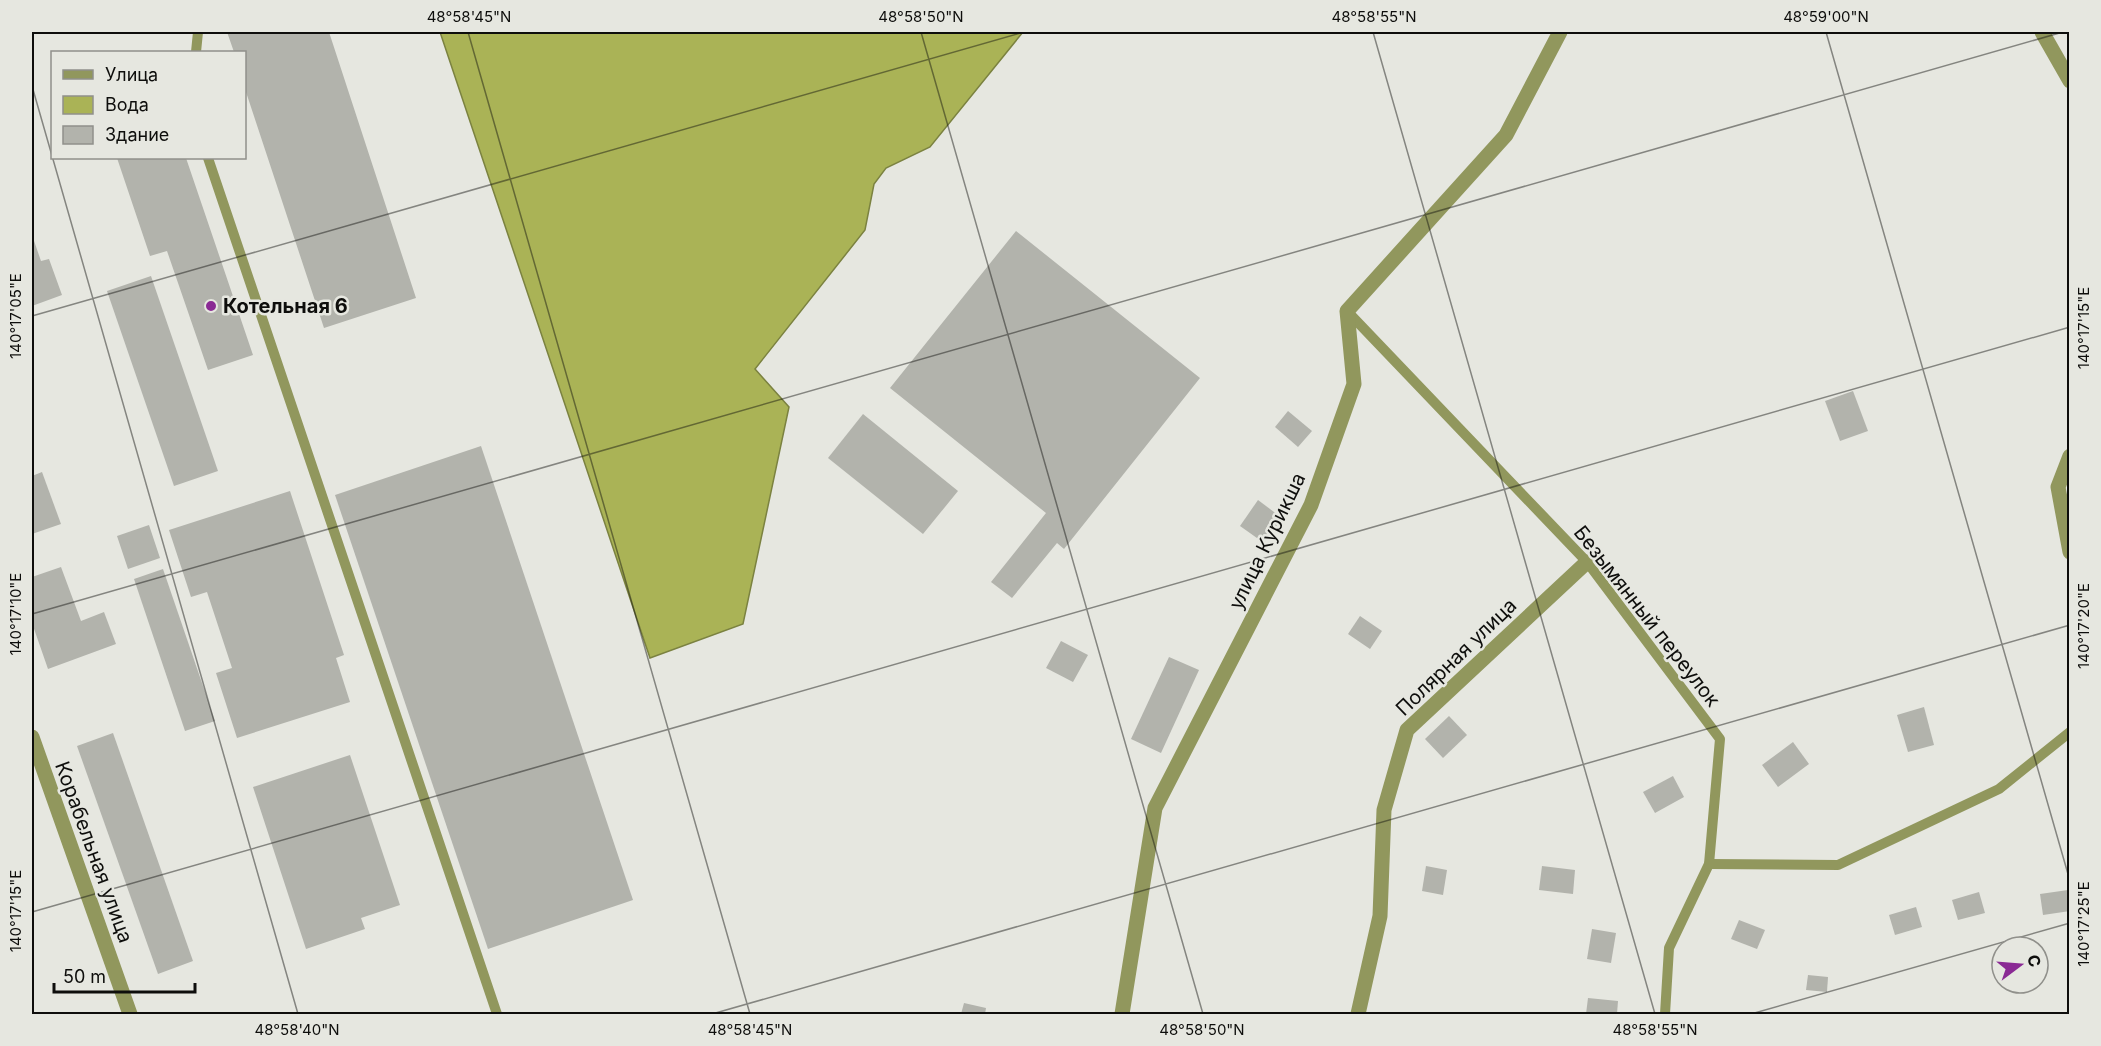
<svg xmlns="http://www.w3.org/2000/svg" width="2101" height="1046" font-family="Inter,sans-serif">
	<rect width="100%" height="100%" fill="#e6e7e0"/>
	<!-- water -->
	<polygon fill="#aab356" stroke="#7b8240" stroke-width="1.5" points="440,32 1023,32 930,147 886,168 874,184 865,230 755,369 789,407 743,624 650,658"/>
	<!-- building -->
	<g fill="#b2b3ac">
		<polygon points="227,32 329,32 416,298 324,328 244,86 244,52 234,52"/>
		<polygon points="117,158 186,158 253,355 208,370 167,251 150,256"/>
		<polygon points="1016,231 1200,378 1064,549 1057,543 1012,598 991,582 1046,513 890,388"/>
		<polygon points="32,235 41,261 49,259 62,295 32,306"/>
		<polygon points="151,276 218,471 174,486 107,291"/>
		<polygon points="1853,391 1868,431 1840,441 1825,401"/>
		<polygon points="1288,411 1312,431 1298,447 1275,427"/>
		<polygon points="863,414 958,491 923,534 828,458"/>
		<polygon points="481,446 633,900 488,949 335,495"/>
		<polygon points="42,472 61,524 32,534 32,476"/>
		<polygon points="290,491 344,655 336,658 350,702 237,738 216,673 232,668 207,592 191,597 169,530"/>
		<polygon points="1258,500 1282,518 1264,543 1240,526"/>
		<polygon points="149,525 160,558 128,569 117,536"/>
		<polygon points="61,567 81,621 104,612 116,644 48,669 32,623 32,577"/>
		<polygon points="163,569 215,721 185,731 134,579"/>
		<polygon points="1360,616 1382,631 1370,649 1348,634"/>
		<polygon points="1061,641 1088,655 1073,682 1046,668"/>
		<polygon points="1169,657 1199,670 1161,753 1131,739"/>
		<polygon points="1924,707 1934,745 1908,752 1897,715"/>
		<polygon points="1449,716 1467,735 1443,758 1425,739"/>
		<polygon points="113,733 193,961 158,974 77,746"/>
		<polygon points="1793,742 1809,764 1778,787 1762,765"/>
		<polygon points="350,755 400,905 361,918 365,929 306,949 253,787"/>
		<polygon points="1673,776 1684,797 1655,813 1643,792"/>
		<polygon points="1426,866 1447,870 1443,895 1422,891"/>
		<polygon points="1542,866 1575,870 1573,894 1539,890"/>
		<polygon points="2068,890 2070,911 2043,915 2040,894"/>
		<polygon points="1979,892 1985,913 1958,920 1952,900"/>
		<polygon points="1916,907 1922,927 1895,935 1889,915"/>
		<polygon points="1739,920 1765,930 1757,949 1731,939"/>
		<polygon points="1592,929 1616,933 1611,963 1587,959"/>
		<polygon points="1808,975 1828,977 1827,992 1806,990"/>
		<polygon points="1588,998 1618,1001 1617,1014 1586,1014"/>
		<polygon points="964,1003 986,1008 985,1014 961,1014"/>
	</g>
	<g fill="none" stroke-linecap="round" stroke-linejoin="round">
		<!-- service -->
		<g stroke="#91975d" stroke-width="10">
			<polyline points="196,52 198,32"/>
			<polyline points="208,158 497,1014"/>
			<polyline points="1347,311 1587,562 1720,739 1709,864 1669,948 1665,1014"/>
			<polyline points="1709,864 1838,865 1999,789 2070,732"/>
		</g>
		<!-- minor -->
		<g stroke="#91975d" stroke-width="15">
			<polyline points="2042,32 2070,81"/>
			<polyline points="2070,456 2058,487 2070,552"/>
			<polyline points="32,737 130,1014"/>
			<polyline points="1122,1014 1155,808 1311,505 1354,384 1347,311 1506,135 1560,32"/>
			<polyline points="1358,1014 1380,916 1384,810 1407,730 1587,562"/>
		</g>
	</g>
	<!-- ticks -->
	<path fill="none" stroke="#0e0e0c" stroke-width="1.5" stroke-opacity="0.45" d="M 468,32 L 750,1014M 921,32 L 1203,1014M 1373,32 L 1655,1014M 1826,32 L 2070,881M 32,86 L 298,1014M 32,316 L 1024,32M 32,614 L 2063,32M 32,912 L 2070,327M 712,1014 L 2070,625M 1751,1014 L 2070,923"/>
	<!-- markers -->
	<circle fill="#8a2a94" stroke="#e6e7e0" stroke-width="2" cx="211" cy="306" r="6"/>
	<g text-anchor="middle" stroke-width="5" stroke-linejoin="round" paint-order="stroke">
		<!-- poi labels -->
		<g font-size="20" font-weight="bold" fill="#0e0e0c" stroke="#e6e7e0" text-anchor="start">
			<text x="223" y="313">Котельная 6</text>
		</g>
		<!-- street labels -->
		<g font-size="20" fill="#0e0e0c" stroke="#e6e7e0">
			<text transform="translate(1267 541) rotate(-64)" y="7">улица Курикша</text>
			<text transform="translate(1647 616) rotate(52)" y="7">Безымянный переулок</text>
			<text transform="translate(1456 657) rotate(-44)" y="7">Полярная улица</text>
			<text transform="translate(94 852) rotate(70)" y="7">Корабельная улица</text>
		</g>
	</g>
	<!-- border -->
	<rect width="2101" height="1046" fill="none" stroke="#e6e7e0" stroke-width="66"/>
	<!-- legend -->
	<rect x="51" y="51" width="195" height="108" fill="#e6e7e0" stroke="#90908b" stroke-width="1.5"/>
	<rect x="63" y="70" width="30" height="9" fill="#91975d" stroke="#90908b" stroke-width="1.5"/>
	<text x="105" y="81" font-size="18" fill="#0e0e0c">Улица</text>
	<rect x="63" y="96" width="30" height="18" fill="#aab356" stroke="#90908b" stroke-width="1.5"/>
	<text x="105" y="111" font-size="18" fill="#0e0e0c">Вода</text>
	<rect x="63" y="126" width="30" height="18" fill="#b2b3ac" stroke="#90908b" stroke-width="1.5"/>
	<text x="105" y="141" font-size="18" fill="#0e0e0c">Здание</text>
	<!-- north arrow -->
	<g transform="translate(2020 965) rotate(74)"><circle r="28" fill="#e6e7e0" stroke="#90908b" stroke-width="1.5"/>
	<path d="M0-4.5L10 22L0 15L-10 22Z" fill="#8a2a94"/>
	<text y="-9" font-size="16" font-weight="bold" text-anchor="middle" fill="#0e0e0c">С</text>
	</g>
	<!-- scale -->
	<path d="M54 983v9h141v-9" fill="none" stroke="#0e0e0c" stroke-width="3"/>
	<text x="63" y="983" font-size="18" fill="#0e0e0c" stroke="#e6e7e0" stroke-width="4.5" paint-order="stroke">50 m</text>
	<rect x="33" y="33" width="2035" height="980" fill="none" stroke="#0e0e0c" stroke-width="2"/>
	<g font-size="15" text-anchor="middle" fill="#0e0e0c">
		<text x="469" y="22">48°58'45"N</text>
		<text x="921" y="22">48°58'50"N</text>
		<text x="1374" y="22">48°58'55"N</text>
		<text x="1826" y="22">48°59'00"N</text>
		<text transform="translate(16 316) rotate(-90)" y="5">140°17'05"E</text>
		<text transform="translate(2084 328) rotate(-90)" y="5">140°17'15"E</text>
		<text transform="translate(16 614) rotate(-90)" y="5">140°17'10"E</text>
		<text transform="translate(2084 626) rotate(-90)" y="5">140°17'20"E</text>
		<text transform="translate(16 911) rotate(-90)" y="5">140°17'15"E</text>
		<text transform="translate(2084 924) rotate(-90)" y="5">140°17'25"E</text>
		<text x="297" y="1035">48°58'40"N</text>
		<text x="750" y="1035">48°58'45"N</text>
		<text x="1202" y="1035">48°58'50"N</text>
		<text x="1655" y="1035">48°58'55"N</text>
	</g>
</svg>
